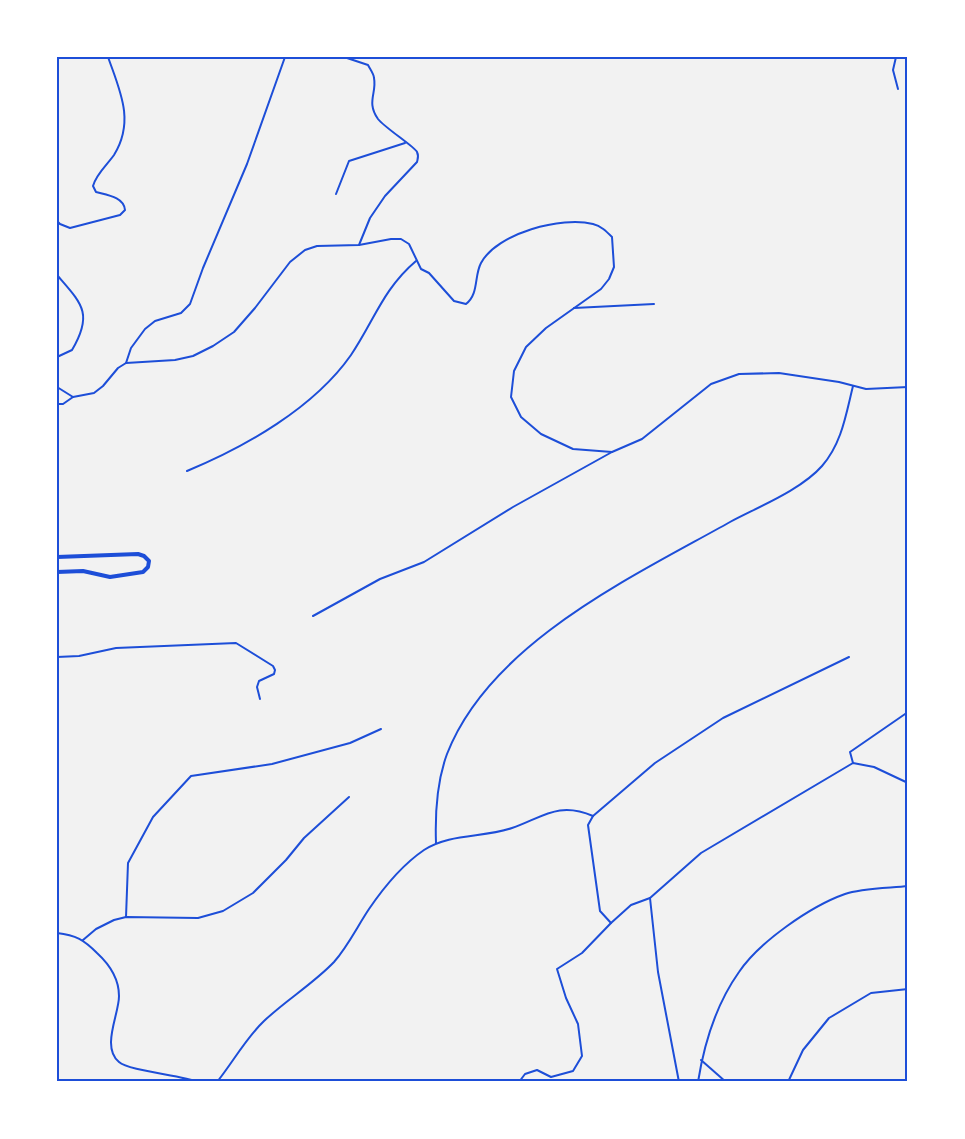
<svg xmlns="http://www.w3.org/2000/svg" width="965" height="1139" font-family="'Source Sans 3',sans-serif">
	<rect width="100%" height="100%" fill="#f2f2f2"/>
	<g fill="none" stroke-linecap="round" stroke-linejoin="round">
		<!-- minor -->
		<g stroke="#1d4ed8" stroke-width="2">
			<path d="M 344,57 L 368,65 C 370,69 374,74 374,78 C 377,93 366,102 378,119 C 385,128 415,147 417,152 C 419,156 418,158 417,162 L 385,196 L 370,218 L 359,245"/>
			<polyline points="896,57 893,70 898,89"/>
			<polyline points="336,194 349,161 405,143"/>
			<path d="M 57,221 L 60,224 L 70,228 L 120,215 L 125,210 C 124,197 107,195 96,192 L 93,186 C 96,174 107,165 114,155 C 135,121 120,91 108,57"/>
			<path d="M 57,275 C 81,303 94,313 72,350 L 57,357"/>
			<polyline points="574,308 654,304"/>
			<polyline points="126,363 131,348 145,329 155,321 181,313 190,304 203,268 247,164 285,57"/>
			<polyline points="57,387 73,397"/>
			<path d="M 57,404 L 63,404 L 73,397 L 94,393 L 103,386 L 118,368 L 126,363 L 175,360 L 193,356 L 213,346 L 234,332 L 255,308 L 290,262 L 305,250 L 317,246 L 359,245 L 391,239 L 401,239 L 409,244 L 421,269 L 429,273 L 454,301 L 466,304 C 479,294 474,276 481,263 C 497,233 562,216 593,224 C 601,226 606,231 612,237 L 614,267 L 609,279 L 601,289 L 546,328 L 526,347 L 514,371 L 511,397 L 521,417 L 541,434 L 573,449 L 612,452"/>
			<path d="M 187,471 C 245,447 314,408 351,355 C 374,321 383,289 416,261"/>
			<polyline points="313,616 380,579 424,562 513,507 612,452 642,439 711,384 739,374 779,373 839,382 866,389 908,387"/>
			<polyline points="57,657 79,656 116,648 236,643 273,666 275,670 274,674 259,681 257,687 260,699"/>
			<polyline points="853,763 850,752 908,712"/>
			<path d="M 436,843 C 435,814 437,781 447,754 C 490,643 632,577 730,522 C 758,507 801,490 822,466 C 842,443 846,414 853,386"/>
			<polyline points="650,898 631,905 611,923 600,911 588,825 593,816 655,763 723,718 849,657"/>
			<polyline points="126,917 128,863 153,817 191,776 272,764 350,743 381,729"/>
			<path d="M 57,933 C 76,935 84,940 97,953 C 109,964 119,979 119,996 C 119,1015 101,1047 119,1062 C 129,1071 181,1075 199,1082"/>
			<polyline points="83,940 96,929 114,920 126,917 198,918 223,911 253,893 286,860 304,838 349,797"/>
			<polyline points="701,1060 726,1082"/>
			<path d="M 217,1082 C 233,1062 246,1038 264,1021 C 286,1000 313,984 334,962 C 348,946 357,927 369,909 C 384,887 402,865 424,850 C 450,833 484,838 512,828 C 543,817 559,801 593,816"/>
			<polyline points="519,1082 525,1074 537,1070 551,1077 573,1071 582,1056 578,1024 566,998 557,969 582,953 611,923"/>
			<polyline points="679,1082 658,972 650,898 701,853 853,763 874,767 908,783"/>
			<path d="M 698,1082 C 704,1044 717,1003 739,972 C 759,942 811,906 845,894 C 861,888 890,888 908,886"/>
			<polyline points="788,1082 803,1050 829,1018 871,993 908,989"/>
		</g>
		<!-- secondary -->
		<polyline stroke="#1d4ed8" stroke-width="4" points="57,557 138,554 144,556 149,561 148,567 143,572 110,577 83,571 57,572"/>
	</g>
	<!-- border -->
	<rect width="965" height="1139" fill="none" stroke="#ffffff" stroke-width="117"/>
	<rect x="58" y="58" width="848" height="1022" fill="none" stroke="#1d4ed8" stroke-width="2"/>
</svg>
